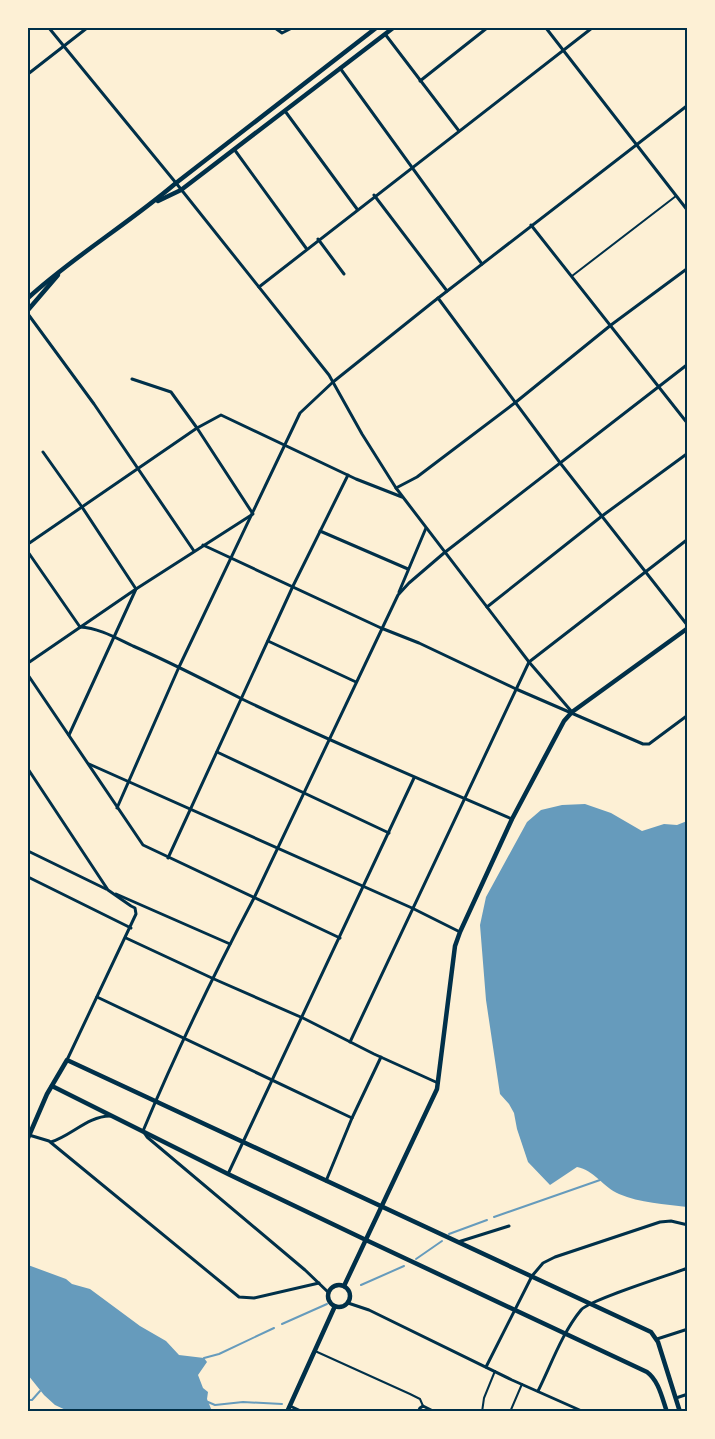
<svg xmlns="http://www.w3.org/2000/svg" width="715" height="1439" font-family="'DM Sans',sans-serif">
	<rect width="100%" height="100%" fill="#fdf0d5"/>
	<!-- water -->
	<g fill="#669bbc">
		<path d="M 585,804 L 611,813 L 642,831 L 664,824 L 677,825 L 687,821 L 687,1207 C 665,1204 640,1203 619,1194 C 603,1187 594,1170 577,1167 L 550,1185 L 528,1162 L 517,1129 L 514,1113 L 509,1104 L 500,1094 L 486,1000 L 480,925 L 486,897 L 527,822 L 541,810 L 562,805 Z"/>
		<polygon points="28,1265 66,1279 72,1284 90,1289 140,1326 166,1341 179,1355 204,1358 207,1362 198,1375 203,1388 208,1392 207,1399 212,1411 70,1412 55,1405 44,1395 28,1375"/>
	</g>
	<g fill="none" stroke-linecap="round" stroke-linejoin="round">
		<!-- stream -->
		<g stroke="#669bbc" stroke-width="2">
			<polyline points="494,1217 600,1180"/>
			<polyline points="449,1234 487,1220"/>
			<polyline points="416,1259 442,1241"/>
			<polyline points="361,1285 404,1266"/>
			<polyline points="282,1324 327,1304"/>
			<polyline points="204,1358 219,1354 274,1328"/>
			<polyline points="28,1400 32,1400 40,1391"/>
			<polyline points="208,1402 215,1405 243,1402 282,1404"/>
		</g>
		<!-- service -->
		<g stroke="#003049" stroke-width="2">
			<polyline points="572,276 676,196"/>
			<polyline points="315,1351 410,1394 420,1399 423,1406"/>
			<polyline points="482,1412 484,1398 495,1371"/>
			<polyline points="510,1412 522,1384"/>
		</g>
		<!-- minor -->
		<g stroke="#003049" stroke-width="3">
			<polyline points="49,28 176,183 329,375 362,434 396,488 529,662 572,712"/>
			<polyline points="275,28 282,33 292,28"/>
			<polyline points="546,28 688,211"/>
			<polyline points="385,34 459,131"/>
			<polyline points="340,68 482,264"/>
			<polyline points="28,74 87,28"/>
			<polyline points="420,81 487,28"/>
			<polyline points="285,111 357,209"/>
			<polyline points="234,149 306,248"/>
			<polyline points="374,195 447,291"/>
			<polyline points="531,225 688,424"/>
			<polyline points="318,239 344,274"/>
			<polyline points="259,287 592,28"/>
			<polyline points="438,298 561,464 688,626"/>
			<polyline points="28,314 94,404 194,551"/>
			<polyline points="43,452 82,507 136,589 69,735"/>
			<polyline points="396,488 417,477 516,402 611,325 688,268"/>
			<polyline points="320,531 408,569"/>
			<polyline points="28,544 197,428 221,415 356,479 402,497"/>
			<polyline points="203,545 381,628 419,643 516,689 643,744 649,744 688,715"/>
			<polyline points="28,552 80,627"/>
			<polyline points="399,592 426,528"/>
			<polyline points="487,607 602,516 688,453"/>
			<path d="M 80,627 C 99,628 116,638 133,646 C 170,662 206,681 242,699 C 331,742 422,780 512,819"/>
			<polyline points="268,641 356,682"/>
			<polyline points="28,663 136,589 253,514 197,428 171,392 132,379"/>
			<polyline points="28,675 143,845 340,938"/>
			<polyline points="217,752 389,833"/>
			<polyline points="89,764 412,908 460,932"/>
			<polyline points="28,769 108,890 131,906 135,908 136,914 67,1060"/>
			<polyline points="117,808 179,667 300,413 333,382 433,302 688,105"/>
			<polyline points="28,851 106,889"/>
			<polyline points="168,858 293,586 348,475"/>
			<polyline points="28,877 131,928"/>
			<polyline points="116,894 230,944"/>
			<polyline points="126,938 214,979 303,1018 374,1054 438,1083"/>
			<polyline points="97,997 352,1118"/>
			<polyline points="350,1042 529,662 688,539"/>
			<polyline points="29,1135 49,1141 239,1297 254,1298 319,1283"/>
			<path d="M 51,1142 C 71,1136 88,1116 110,1116"/>
			<polyline points="228,1174 414,778"/>
			<polyline points="326,1181 352,1118 381,1057"/>
			<polyline points="458,1242 509,1226"/>
			<path d="M 329,1293 L 305,1270 L 147,1137 L 143,1131 C 176,1052 214,974 254,898 L 398,595 L 409,583 L 444,553 L 688,364"/>
			<polyline points="348,1303 369,1310 512,1380 584,1412"/>
			<polyline points="657,1339 688,1329"/>
			<polyline points="486,1367 532,1276 543,1263 555,1257 660,1222 671,1221 688,1225"/>
			<path d="M 538,1391 C 551,1365 562,1333 581,1310 C 589,1300 670,1275 688,1268"/>
			<polyline points="676,1398 688,1394"/>
			<polyline points="290,1406 303,1412"/>
			<polyline points="418,1412 420,1408 423,1406 435,1412"/>
		</g>
		<!-- tertiary -->
		<g stroke="#003049" stroke-width="4.5">
			<polyline points="158,201 181,190 393,28"/>
			<path d="M 28,298 C 74,256 128,224 176,183 L 376,28"/>
			<polyline points="28,310 58,275"/>
			<path d="M 52,1086 L 228,1174 L 366,1240 L 647,1372 C 659,1381 662,1398 667,1412"/>
			<polyline points="28,1138 47,1094 67,1060 651,1332 658,1342 680,1412"/>
			<circle cx="339" cy="1296" r="11"/>
			<polyline points="344,1286 437,1089 455,946 460,932 512,819 564,721 572,712 688,628"/>
			<polyline points="287,1412 335,1306"/>
		</g>
	</g>
	<!-- border -->
	<rect width="715" height="1439" fill="none" stroke="#fdf0d5" stroke-width="58"/>
	<rect x="29" y="29" width="657" height="1381" fill="none" stroke="#003049" stroke-width="2"/>
</svg>
